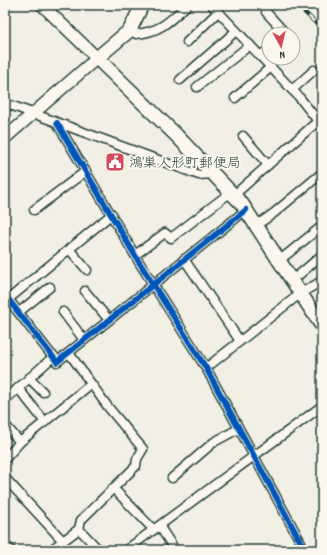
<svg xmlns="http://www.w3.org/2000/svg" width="327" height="555" font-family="Dekko,'Klee One',sans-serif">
	<rect width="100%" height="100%" fill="#f2f0e5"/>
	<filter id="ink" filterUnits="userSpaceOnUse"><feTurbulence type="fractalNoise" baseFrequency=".025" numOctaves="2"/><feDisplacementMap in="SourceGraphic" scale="8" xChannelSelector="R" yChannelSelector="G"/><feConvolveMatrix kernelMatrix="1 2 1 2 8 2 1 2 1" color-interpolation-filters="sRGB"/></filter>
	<g filter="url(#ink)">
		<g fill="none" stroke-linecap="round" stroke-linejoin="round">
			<defs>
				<g id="street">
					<polyline points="212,5 299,97 322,126"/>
					<polyline points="266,12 286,34"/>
					<path d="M 130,30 L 136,34 C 160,32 170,21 187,5"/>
					<polyline points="187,42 218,12"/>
					<polyline points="260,56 269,49"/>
					<polyline points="180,80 236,31"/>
					<polyline points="197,87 250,45"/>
					<polyline points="292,90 314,70"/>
					<polyline points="235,98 271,67"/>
					<polyline points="5,103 199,175 213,174"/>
					<polyline points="57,123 139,262 206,368 305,550"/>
					<polyline points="243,136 268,165"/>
					<polyline points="234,195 318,121"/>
					<polyline points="34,210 86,171"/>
					<polyline points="257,225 274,213 322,173"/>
					<polyline points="69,249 87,270"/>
					<polyline points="135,255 165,233 171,238 231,192"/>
					<polyline points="184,259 240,341"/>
					<polyline points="280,260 322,226"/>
					<polyline points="293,280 322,255"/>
					<polyline points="85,291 109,320"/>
					<polyline points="8,299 57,362 246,210"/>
					<polyline points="5,302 112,214"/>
					<polyline points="19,312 50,287"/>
					<polyline points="63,312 84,340"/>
					<polyline points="206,368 301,293 322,281"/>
					<polyline points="29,378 43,392"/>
					<polyline points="18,388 45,422"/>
					<polyline points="6,399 54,356"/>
					<polyline points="5,425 20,442"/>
					<polyline points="5,459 20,442 91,384"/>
					<polyline points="5,478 63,541"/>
					<polyline points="172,478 214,442 238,429"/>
					<polyline points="113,488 154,530"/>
					<polyline points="160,527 175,550"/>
					<polyline points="79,529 99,550"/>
					<polyline points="5,545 11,550"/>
					<polyline points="51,550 79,529 81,520 136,466 137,459 143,449 108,407 69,353"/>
					<polyline points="126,550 322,406"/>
				</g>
				<polyline id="secondary" points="5,138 97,58 42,5"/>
				<polyline id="primary" points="142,5 130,30 97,58 177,136 242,204 322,326"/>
			</defs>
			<!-- street casing -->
			<use href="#street" stroke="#1f3d34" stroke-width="11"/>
			<!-- secondary casing -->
			<use href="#secondary" stroke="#1f3d34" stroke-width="14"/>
			<!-- primary casing -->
			<use href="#primary" stroke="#1f3d34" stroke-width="16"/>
			<!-- street -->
			<use href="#street" stroke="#fbf7ec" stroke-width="8"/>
			<!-- secondary -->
			<use href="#secondary" stroke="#fbf7ec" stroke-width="11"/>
			<!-- primary -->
			<use href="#primary" stroke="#fbf7ec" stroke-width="13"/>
			<defs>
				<polyline id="rail" points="297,5 322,29"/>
			</defs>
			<!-- rail casing -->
			<use href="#rail" stroke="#1f3d34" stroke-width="4"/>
			<!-- rail -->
			<use href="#rail" stroke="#fbf7ec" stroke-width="2.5" stroke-dasharray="8" stroke-linecap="butt"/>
			<defs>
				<g id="cycleway">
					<polyline points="57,123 139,262 206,368 305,550"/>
					<polyline points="8,299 57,362 246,210"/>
				</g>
			</defs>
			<!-- cycleway casing -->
			<use href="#cycleway" stroke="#fbf7ec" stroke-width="8"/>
			<!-- cycleway -->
			<use href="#cycleway" stroke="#0057b8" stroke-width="6"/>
		</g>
	</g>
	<!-- icons -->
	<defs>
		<symbol id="civic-square" viewBox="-11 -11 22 22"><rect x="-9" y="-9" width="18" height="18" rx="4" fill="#d1495b" stroke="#fbf7ec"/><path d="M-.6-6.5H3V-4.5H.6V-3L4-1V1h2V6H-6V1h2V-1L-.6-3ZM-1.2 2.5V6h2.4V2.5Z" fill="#fff"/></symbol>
	</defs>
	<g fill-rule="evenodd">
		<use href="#civic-square" x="104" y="151" width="22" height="22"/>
	</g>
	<g text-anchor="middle" stroke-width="4" stroke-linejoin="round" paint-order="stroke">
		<!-- poi labels -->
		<g font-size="14" fill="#1f3d34" stroke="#fbf7ec" text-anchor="start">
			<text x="129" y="167">鴻巣人形町郵便局</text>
		</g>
	</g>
	<!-- margin -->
	<rect width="327" height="555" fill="none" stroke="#fbf7ec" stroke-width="20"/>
	<rect x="10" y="10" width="307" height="535" fill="none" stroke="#1f3d34" stroke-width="1.5" filter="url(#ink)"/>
	<!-- north arrow -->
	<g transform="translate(281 46) rotate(172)"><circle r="19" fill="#fbf7ec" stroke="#a3ada2"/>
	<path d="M0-3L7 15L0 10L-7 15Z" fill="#d1495b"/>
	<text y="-6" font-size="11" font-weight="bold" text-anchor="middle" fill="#1f3d34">N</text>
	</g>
</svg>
